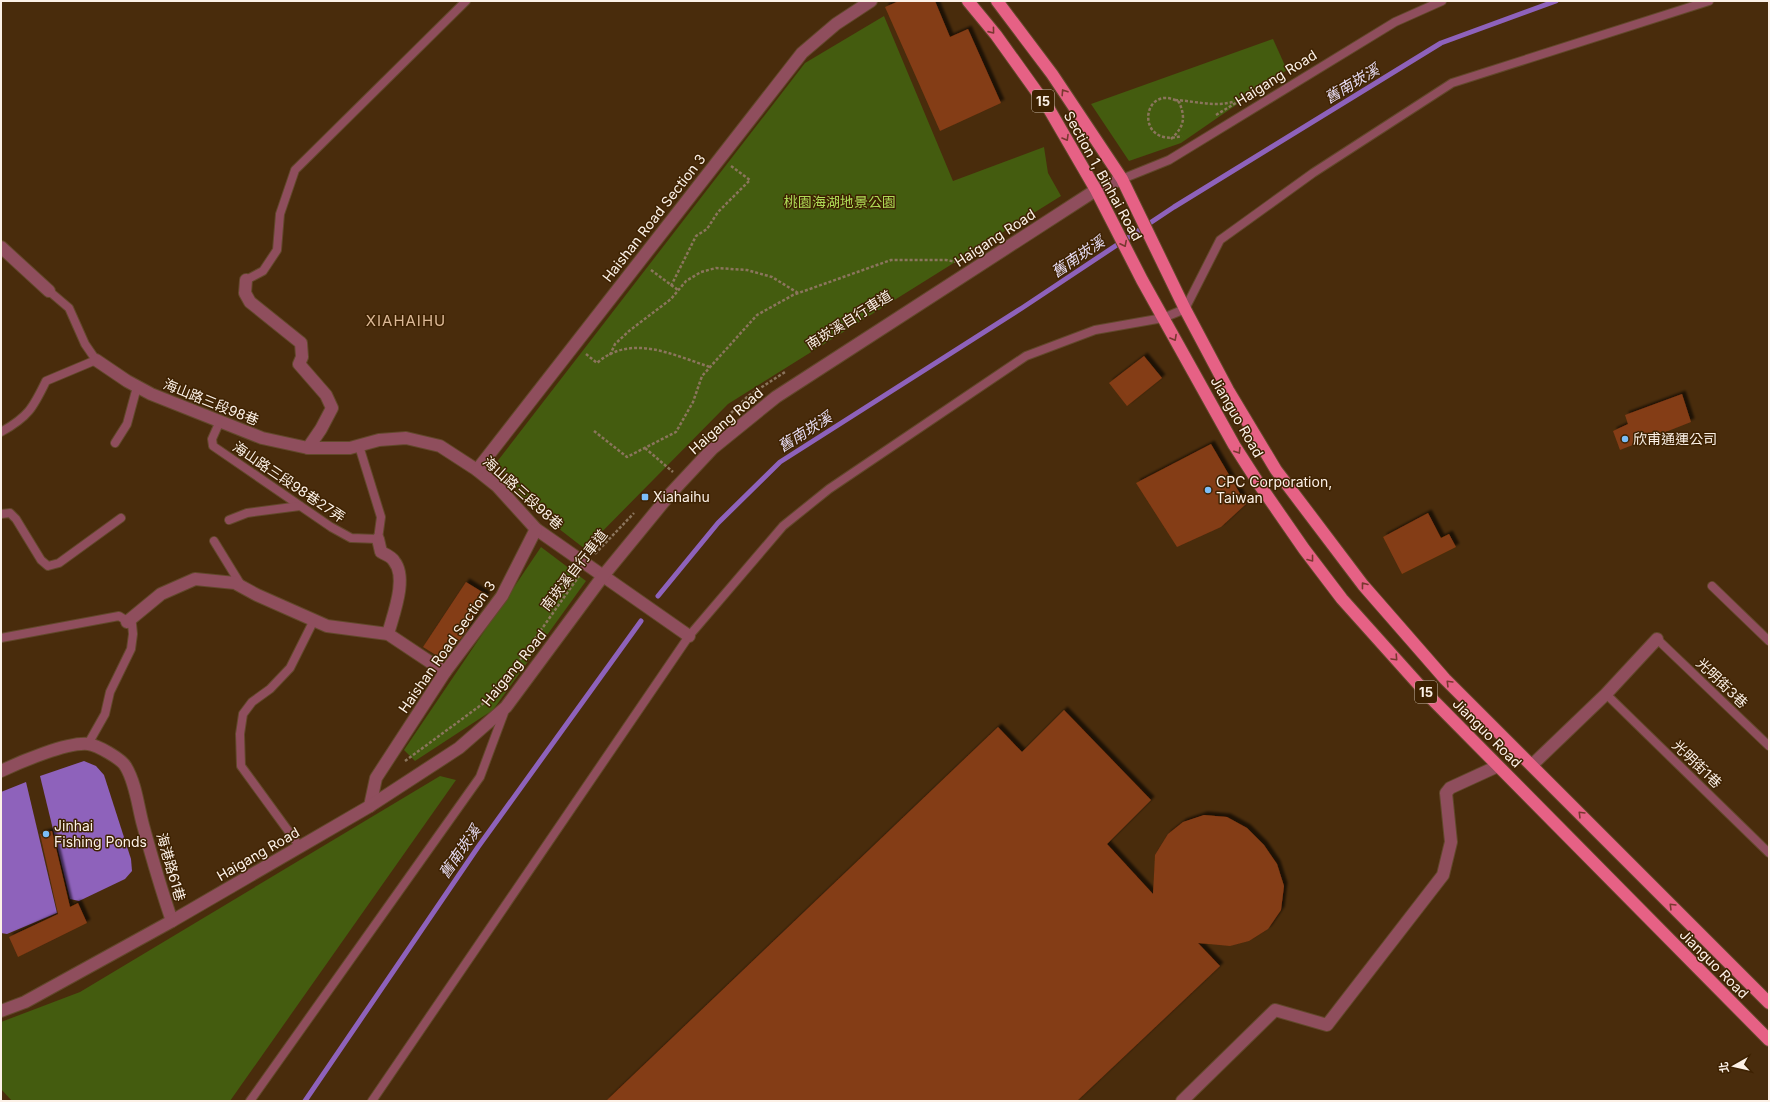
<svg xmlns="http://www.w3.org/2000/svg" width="1770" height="1102" font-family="Inter,'Noto Sans TC',sans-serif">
	<defs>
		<filter id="shadow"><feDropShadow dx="3.5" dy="-3.5" stdDeviation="1" flood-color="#0009"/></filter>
	</defs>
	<rect width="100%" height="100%" fill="#492c0c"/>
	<!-- green -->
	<g fill="#445c0f">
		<polygon points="884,16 953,181 1044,147 1048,173 1061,196 728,404 585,549 527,504 496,463 805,63"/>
		<polygon points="1273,39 1287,70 1181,143 1129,161 1091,104"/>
		<polygon points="541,547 586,581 493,710 415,761 404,750"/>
		<polygon points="440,776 456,780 230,1101 12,1101 1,1089 1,1022 80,992"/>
	</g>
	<!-- water -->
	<g fill="#8e62bb">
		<polygon points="84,761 96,766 104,775 131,859 132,871 125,879 79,901 70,899 40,776"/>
		<polygon points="26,782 57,913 7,934 1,933 1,792"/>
	</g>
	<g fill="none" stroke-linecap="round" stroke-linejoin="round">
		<!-- stream -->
		<g stroke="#8e62bb" stroke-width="5">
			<polyline points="658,596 718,523 780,462 1022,308 1174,207 1441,43 1556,1"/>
			<polyline points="305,1101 478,847 641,621"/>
		</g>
	</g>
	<!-- building -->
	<g fill="#843c15" filter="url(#shadow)">
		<polygon points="899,1 935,1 950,37 968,29 1001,103 940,131 885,7"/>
		<polygon points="1144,356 1162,378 1127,406 1109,383"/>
		<polygon points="1682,394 1691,422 1620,450 1613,431 1628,424 1625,415"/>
		<polygon points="1211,444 1246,504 1221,527 1177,547 1136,483"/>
		<polygon points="1428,513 1441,538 1449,534 1456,547 1402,574 1383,537"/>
		<polygon points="466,582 487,595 465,633 444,660 423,647"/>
		<polygon points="1064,710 1151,800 1107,844 1153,894 1155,855 1168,834 1183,822 1204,815 1227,817 1247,828 1264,845 1277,864 1284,886 1281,910 1268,929 1249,941 1230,946 1198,943 1220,966 1077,1101 606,1101 998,727 1022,752"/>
		<polygon points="52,831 70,907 78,903 87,923 18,957 9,937 58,914 40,834"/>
	</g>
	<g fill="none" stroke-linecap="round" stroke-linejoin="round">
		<defs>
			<g id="service">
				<polyline points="1122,179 1169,160 1395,22 1442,1"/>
				<polyline points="246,280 263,271 277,250 280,214 295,170 466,1"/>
				<polyline points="220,421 212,439 213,446 331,527 351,538 378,539 381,517 359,446"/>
				<path d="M 1,432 C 28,417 33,408 46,381 L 96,360 L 85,344 L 69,308 L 49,291"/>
				<polyline points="115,443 127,424 137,387"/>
				<polyline points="1,514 10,513 16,519 41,560 48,566 59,563 121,518"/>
				<polyline points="229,520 247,513 300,506"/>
				<polyline points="214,541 241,585"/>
				<polyline points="1712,586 1769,641"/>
				<polyline points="1,638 119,616 132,624 133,634 131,649 110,692 105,714 88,744"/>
				<polyline points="1657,639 1769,746"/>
				<polyline points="1606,694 1769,853"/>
				<polyline points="300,847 241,766 240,734 243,714 252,702 270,689 290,668 314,620"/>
				<polyline points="250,1101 480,777 505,710"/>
				<polyline points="372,1101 689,636 783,526 829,489 1026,356 1095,330 1163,318 1185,309 1220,240 1313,173 1452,83 1709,1"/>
			</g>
			<g id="minor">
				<polyline points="1,247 49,291"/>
				<polyline points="246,280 245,293 250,302 301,343 302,357 299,364 326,395 332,408 321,429 308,448"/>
				<polyline points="96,360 127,381 151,394 262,438 308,448 350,448 379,440 406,438 440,446 477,470 497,486 536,529 689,636"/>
				<polyline points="477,470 802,53 836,24 871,1"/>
				<path d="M 378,539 L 381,552 C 385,554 392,557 394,561 C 408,578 393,615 388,634"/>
				<polyline points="127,622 161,594 195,579 235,583 257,595 327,626 388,634 445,672"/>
				<polyline points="1532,765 1606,694 1657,639"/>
				<path d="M 1,771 C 20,762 67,742 88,744 C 97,745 122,759 126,767 C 136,784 138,807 143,825 C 152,858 161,889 172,921"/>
				<polyline points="370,806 376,778 445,672 502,596 536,529"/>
				<polyline points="1182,1101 1275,1010 1327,1025 1443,875 1451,842 1446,793 1450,788 1498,766"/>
			</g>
			<polyline id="tertiary" points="1,1011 25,1002 172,921 370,806 459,748 506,707 603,576 671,493 713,448 776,397 1096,190 1122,179"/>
			<g id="primary">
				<polyline points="968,1 996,35 1049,109 1096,190 1142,280 1234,445 1259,484 1304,549 1342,599 1428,695 1769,1040"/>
				<polyline points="997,1 1052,74 1122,179 1185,309 1228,390 1276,470 1363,585 1445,679 1769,1003"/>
			</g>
		</defs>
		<!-- service casing -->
		<use href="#service" stroke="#62482b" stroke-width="10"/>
		<!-- minor casing -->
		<use href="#minor" stroke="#62482b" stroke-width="14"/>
		<!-- tertiary casing -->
		<use href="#tertiary" stroke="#62482b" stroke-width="14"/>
		<!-- primary casing -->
		<use href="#primary" stroke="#62482b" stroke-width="14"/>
		<!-- path -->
		<g stroke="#8b755d" stroke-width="2.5" stroke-dasharray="3 2" stroke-linecap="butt">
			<path d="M 1175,100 C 1195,101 1213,107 1233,102"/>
			<polyline points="1216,115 1267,84"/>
			<path d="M 1171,139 C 1184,127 1186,118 1179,102 C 1142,81 1133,149 1182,136"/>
			<polyline points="651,270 678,290"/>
			<polyline points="671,286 696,236 707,229 718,212 750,180 731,166"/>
			<path d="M 586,354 L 597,363 C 631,333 673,355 710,367"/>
			<polyline points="610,355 615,344 629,331 671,299 686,281 701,272 716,268 747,270 772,277 798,293"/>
			<polyline points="731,413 748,396 785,372"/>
			<polyline points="594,431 627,457 676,432 693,402 702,376 757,315 793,295 891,260 946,260 957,262"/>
			<polyline points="645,448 673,472"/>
			<polyline points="595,554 634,513"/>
			<polyline points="405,761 496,694 579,576"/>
		</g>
		<!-- service -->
		<use href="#service" stroke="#8f4e5d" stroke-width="8"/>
		<!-- minor -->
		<use href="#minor" stroke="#8f4e5d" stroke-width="12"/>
		<!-- tertiary -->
		<use href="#tertiary" stroke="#8f4e5d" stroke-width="12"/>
		<!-- primary -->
		<use href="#primary" stroke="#e66185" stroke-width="12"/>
	</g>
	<!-- one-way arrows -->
	<defs><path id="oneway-chevron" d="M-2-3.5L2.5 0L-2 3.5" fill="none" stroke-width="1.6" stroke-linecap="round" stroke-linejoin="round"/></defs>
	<g stroke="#793830">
		<use href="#oneway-chevron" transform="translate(992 31) rotate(51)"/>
		<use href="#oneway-chevron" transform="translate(1064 92) rotate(-123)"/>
		<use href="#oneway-chevron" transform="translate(1066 138) rotate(60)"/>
		<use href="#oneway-chevron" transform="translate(1124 244) rotate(63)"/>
		<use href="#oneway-chevron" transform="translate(1174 338) rotate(61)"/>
		<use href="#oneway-chevron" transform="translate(1238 451) rotate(58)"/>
		<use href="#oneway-chevron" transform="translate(1311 559) rotate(52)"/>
		<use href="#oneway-chevron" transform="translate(1364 585) rotate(-128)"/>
		<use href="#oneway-chevron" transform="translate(1395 658) rotate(47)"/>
		<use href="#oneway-chevron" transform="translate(1449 683) rotate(-135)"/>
		<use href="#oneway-chevron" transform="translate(1581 814) rotate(-135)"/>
		<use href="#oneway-chevron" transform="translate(1672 906) rotate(-135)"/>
	</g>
	<!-- markers -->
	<g fill="#7bbef8" stroke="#3e2202" stroke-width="1.5">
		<circle cx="1625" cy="439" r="4"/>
		<circle cx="1208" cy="490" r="4"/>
		<rect x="641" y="493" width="8" height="8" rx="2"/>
		<circle cx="46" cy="834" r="4"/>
	</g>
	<g text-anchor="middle" stroke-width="3" stroke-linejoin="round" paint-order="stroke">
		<!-- shield labels -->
		<g fill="#3e2202" stroke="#c3b3a2" stroke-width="1">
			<rect x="1032" y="90" width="22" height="22" rx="3"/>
			<rect x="1415" y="681" width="22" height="22" rx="3"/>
		</g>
		<g font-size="13" font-weight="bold" fill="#fcf1e7">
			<text x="1043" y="106">15</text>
			<text x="1426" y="697">15</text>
		</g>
		<!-- street labels -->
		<g font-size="14" fill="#fcf1e7" stroke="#3e2202">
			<text transform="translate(1276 78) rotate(-32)" y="5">Haigang Road</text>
			<text transform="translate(1103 176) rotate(61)" y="5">Section 1, Binhai Road</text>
			<text transform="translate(654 218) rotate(-52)" y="5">Haishan Road Section 3</text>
			<text transform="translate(995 238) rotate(-33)" y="5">Haigang Road</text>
			<text transform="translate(849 320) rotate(-32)" y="5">南崁溪自行車道</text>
			<text transform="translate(211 402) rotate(22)" y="5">海山路三段98巷</text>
			<text transform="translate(1237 417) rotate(60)" y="5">Jianguo Road</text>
			<text transform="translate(726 421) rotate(-41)" y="5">Haigang Road</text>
			<text transform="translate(289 482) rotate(34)" y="5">海山路三段98巷27弄</text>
			<text transform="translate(523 493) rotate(42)" y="5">海山路三段98巷</text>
			<text transform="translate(574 570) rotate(-52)" y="5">南崁溪自行車道</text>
			<text transform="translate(447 647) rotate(-55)" y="5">Haishan Road Section 3</text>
			<text transform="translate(514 668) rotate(-51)" y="5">Haigang Road</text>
			<text transform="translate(1722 683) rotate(44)" y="5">光明街3巷</text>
			<text transform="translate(1487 733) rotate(45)" y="5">Jianguo Road</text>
			<text transform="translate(1697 764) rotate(44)" y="5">光明街1巷</text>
			<text transform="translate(258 854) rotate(-30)" y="5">Haigang Road</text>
			<text transform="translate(171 867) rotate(74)" y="5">海港路61巷</text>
			<text transform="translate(1714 964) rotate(45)" y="5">Jianguo Road</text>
		</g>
		<!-- park labels -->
		<g font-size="14" fill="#aedb56" stroke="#3e2202">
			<text x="840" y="207">桃園海湖地景公園</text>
		</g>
		<!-- poi labels -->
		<g font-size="14" fill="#fcf1e7" stroke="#3e2202" text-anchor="start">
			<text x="1633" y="444">欣甫通運公司</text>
			<text x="1216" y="487">CPC Corporation,<tspan x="1216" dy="16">Taiwan</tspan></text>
			<text x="653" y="502">Xiahaihu</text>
			<text x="54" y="831">Jinhai<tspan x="54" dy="16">Fishing Ponds</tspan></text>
		</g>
		<!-- water labels -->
		<g font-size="15" font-style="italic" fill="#e7dcf4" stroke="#3e2202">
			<text transform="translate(1352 84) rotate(-31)" y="5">舊南崁溪</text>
			<text transform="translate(1078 257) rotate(-34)" y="5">舊南崁溪</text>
			<text transform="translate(805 432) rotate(-32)" y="5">舊南崁溪</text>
			<text transform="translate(460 852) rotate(-55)" y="5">舊南崁溪</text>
		</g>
		<!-- neighbourhood labels -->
		<g font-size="15" letter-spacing="1" fill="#dcb997" stroke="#3e2202">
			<text x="406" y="326">XIAHAIHU</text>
		</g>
	</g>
	<!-- border -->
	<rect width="1770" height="1102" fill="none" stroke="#fcf1e7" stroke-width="4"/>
	<!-- north arrow -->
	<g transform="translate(1734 1066) rotate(262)" stroke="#3e2202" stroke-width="3" paint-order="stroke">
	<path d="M0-3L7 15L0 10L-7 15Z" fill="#fcf1e7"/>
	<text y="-6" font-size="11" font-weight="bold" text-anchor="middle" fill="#fcf1e7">北</text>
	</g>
</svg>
